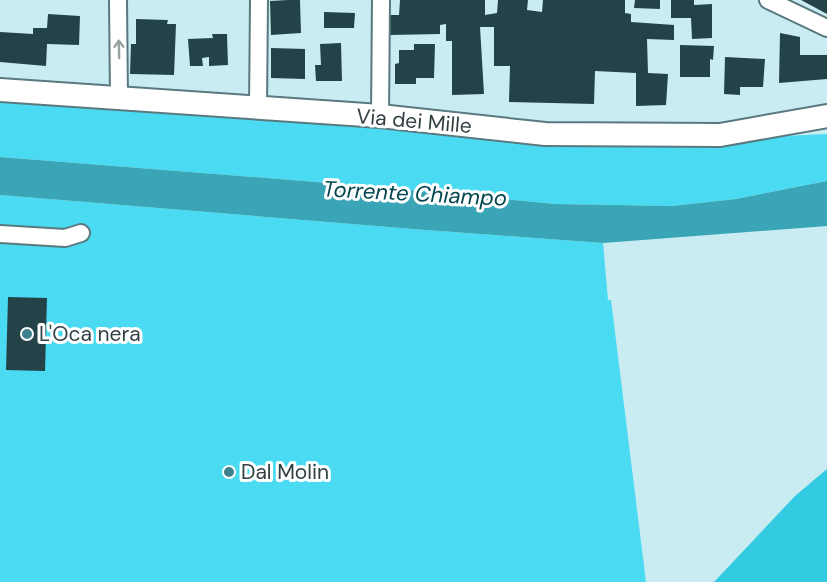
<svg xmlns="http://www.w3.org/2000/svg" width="827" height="582" font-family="'DM Sans',sans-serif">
	<rect width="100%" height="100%" fill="#c8ecf2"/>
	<!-- green -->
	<g fill="#4adbf2">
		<polygon points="0,90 721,139 827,134 827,181 736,199 672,206 555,204 354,185 0,157"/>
		<polygon points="0,195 413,229 603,243 608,300 611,300 646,582 0,582"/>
	</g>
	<!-- forest -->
	<polygon fill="#33cbe1" points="827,469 827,582 714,582 795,496"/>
	<!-- water -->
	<polygon fill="#39a5b7" points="0,157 354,185 555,204 672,206 736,199 827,181 827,226 603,243 413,229 0,195"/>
	<!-- building -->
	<g fill="#244348">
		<polygon points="288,0 300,0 301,33 271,35 270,1"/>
		<polygon points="400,0 485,0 485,15 497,13 498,0 528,0 527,10 542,12 543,0 625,0 625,13 631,14 631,22 674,25 674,40 647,39 648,73 668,74 666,105 636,106 636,73 595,71 594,104 509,102 510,66 494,66 494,27 480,27 484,94 452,95 452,41 446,41 446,24 440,25 440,34 389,35 390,15 399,15"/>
		<polygon points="635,0 660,0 660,9 634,8"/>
		<polygon points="671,0 694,0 694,5 712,4 712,38 692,39 691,18 671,18"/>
		<polygon points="801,0 827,0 827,14"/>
		<polygon points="324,12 355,13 354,28 324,28"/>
		<polygon points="48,14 80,16 79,45 47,44 46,66 0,62 0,32 33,34 33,28 47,28"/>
		<polygon points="136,19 168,20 167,24 176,24 174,75 130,74 131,44 136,44"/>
		<polygon points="780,33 800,37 800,55 827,55 827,79 779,83"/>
		<polygon points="212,34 227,34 228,65 209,66 209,57 202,58 203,66 190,66 188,39 213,38"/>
		<polygon points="341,43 342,81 316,81 315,65 321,65 320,44"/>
		<polygon points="414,44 435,44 434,78 416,78 416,84 395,84 395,64 399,63 399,50 414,50"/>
		<polygon points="680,45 714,46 713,60 710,59 710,77 680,77"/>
		<polygon points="271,48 305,49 305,79 271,78"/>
		<polygon points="725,57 765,59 763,87 740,87 740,95 724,94"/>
		<polygon points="8,297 47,298 45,371 6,370"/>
	</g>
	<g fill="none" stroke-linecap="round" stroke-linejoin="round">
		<defs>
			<g id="street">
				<polyline points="118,0 119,98"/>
				<polyline points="768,0 827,28"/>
				<polyline points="258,108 259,0"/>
				<polyline points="380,116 381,0"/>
				<polyline points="0,234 65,238 81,233"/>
			</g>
			<polyline id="secondary" points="0,90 380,116 545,134 720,135 827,116"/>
		</defs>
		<!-- street casing -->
		<use href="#street" stroke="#59797f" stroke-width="20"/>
		<!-- secondary casing -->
		<use href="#secondary" stroke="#59797f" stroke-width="26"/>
		<!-- street -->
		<use href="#street" stroke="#fff" stroke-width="16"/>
		<!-- secondary -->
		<use href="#secondary" stroke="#fff" stroke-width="22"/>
	</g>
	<!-- one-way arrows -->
	<defs><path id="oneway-shaft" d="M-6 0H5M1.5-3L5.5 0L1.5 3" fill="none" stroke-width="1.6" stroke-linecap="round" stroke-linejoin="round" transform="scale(1.5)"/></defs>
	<use stroke="#98a0a0" href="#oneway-shaft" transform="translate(119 49) rotate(-91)"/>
	<!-- markers -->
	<g fill="#3b808c" stroke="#fff" stroke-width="2">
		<circle cx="27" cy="334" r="6"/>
		<circle cx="229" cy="472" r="6"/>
	</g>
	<g text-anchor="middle" stroke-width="6" stroke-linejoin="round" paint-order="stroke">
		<!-- street labels -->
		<g font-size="21" fill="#314042" stroke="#fff">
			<text transform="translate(414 121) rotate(5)" y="7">Via dei Mille</text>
		</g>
		<!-- poi labels -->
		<g font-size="21" fill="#314042" stroke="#fff" text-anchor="start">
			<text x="39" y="341">L'Oca nera</text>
			<text x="241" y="479">Dal Molin</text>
		</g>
		<!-- water labels -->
		<g font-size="22" font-style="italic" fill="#034650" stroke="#fff">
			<text transform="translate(415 193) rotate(3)" y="8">Torrente Chiampo</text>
		</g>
	</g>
</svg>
